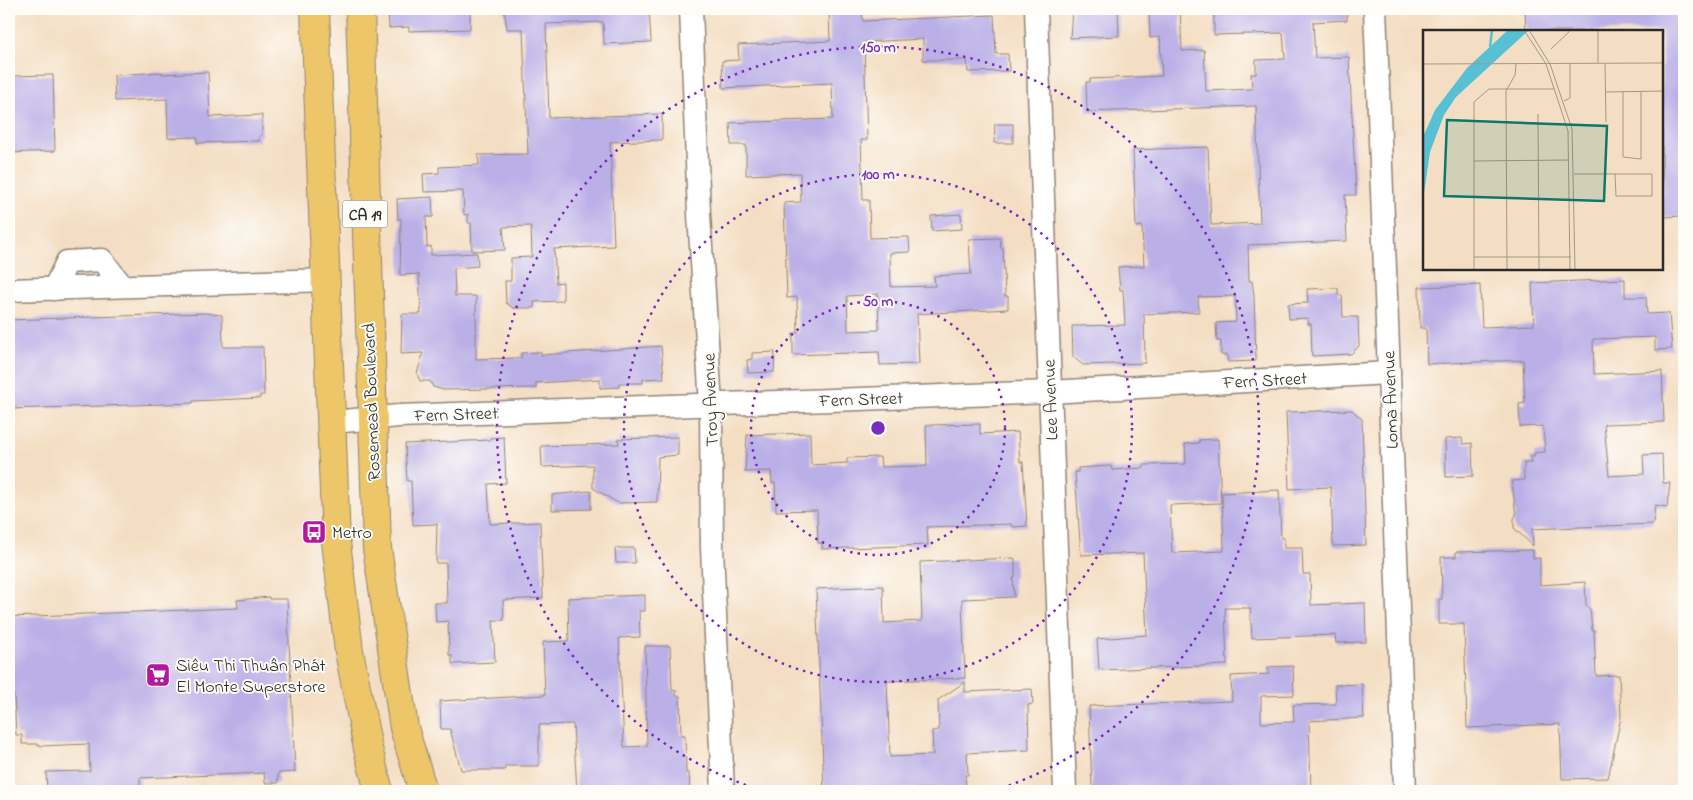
<svg xmlns="http://www.w3.org/2000/svg" width="1693" height="800" font-family="'Indie Flower',sans-serif">
	<rect width="100%" height="100%" fill="#fdfcf7"/>
	<filter id="ink" filterUnits="userSpaceOnUse"><feTurbulence type="fractalNoise" baseFrequency=".02" numOctaves="2"/><feDisplacementMap in="SourceGraphic" scale="10" xChannelSelector="R" yChannelSelector="G"/><feConvolveMatrix kernelMatrix="1 2 1 2 8 2 1 2 1" color-interpolation-filters="sRGB"/></filter>
	<filter id="wash" filterUnits="userSpaceOnUse"><feTurbulence type="fractalNoise" baseFrequency=".0096" numOctaves="4" result="noise"/><feDisplacementMap in="SourceGraphic" scale="20" xChannelSelector="R" yChannelSelector="G"/><feGaussianBlur stdDeviation="1.12" result="paint"/><feColorMatrix in="noise" values="0 0 0 0 0 0 0 0 0 0 0 0 0 0 0 0 0 1.4 0 .05"/><feComposite in="paint" operator="in"/></filter>
	<g filter="url(#wash)">
		<rect width="100%" height="100%" fill="#f4dec3"/>
		<g id="blocks">
			<!-- building -->
			<g fill="#baafe7" fill-rule="evenodd">
				<polygon points="388,9 470,9 470,29 409,31 409,27 389,28"/>
				<polygon points="504,9 649,9 651,42 604,44 603,22 546,24 549,118 662,114 662,140 610,142 614,246 554,249 556,283 563,282 563,301 534,302 534,308 513,308 506,303 505,281 511,281 511,258 532,257 531,226 503,227 505,250 472,251 471,223 468,223 468,214 464,215 463,191 424,192 423,174 439,173 439,167 479,165 478,155 528,154 523,29 507,29"/>
				<path d="M 829,9 L 862,9 L 863,21 L 994,15 L 996,54 L 1008,54 L 1009,71 L 968,72 L 967,60 L 923,60 L 923,39 L 864,42 L 867,140 L 861,140 L 863,200 L 869,200 L 870,238 L 909,237 L 910,252 L 890,253 L 891,287 L 935,286 L 934,276 L 971,274 L 969,239 L 1000,238 L 1001,248 L 1003,248 L 1005,296 L 1008,296 L 1008,309 L 917,314 L 919,364 L 880,365 L 879,352 L 793,355 L 793,333 L 798,333 L 797,297 L 787,298 L 784,203 L 801,202 L 800,173 L 746,175 L 746,145 L 731,145 L 730,123 L 833,119 L 832,83 L 723,88 L 722,61 L 739,60 L 738,45 L 830,41 ZM 878,294 L 879,330 L 848,331 L 847,296 Z"/>
				<polygon points="1072,9 1118,9 1119,36 1070,38"/>
				<polygon points="1149,9 1180,9 1182,51 1204,50 1206,91 1252,89 1251,74 1256,74 1256,60 1285,59 1283,33 1214,35 1214,9 1262,9 1262,11 1347,9 1347,20 1313,22 1315,58 1349,57 1356,195 1345,195 1347,241 1248,245 1249,281 1252,281 1254,295 1256,361 1228,362 1227,355 1221,355 1221,341 1217,341 1216,323 1236,322 1235,296 1198,297 1199,312 1144,314 1145,363 1083,365 1073,357 1072,326 1125,325 1123,290 1120,290 1118,267 1144,266 1142,226 1136,227 1133,150 1208,147 1211,225 1260,223 1256,106 1087,112 1086,82 1090,82 1090,79 1162,76 1160,37 1150,38"/>
				<polygon points="1525,9 1684,9 1684,216 1662,217 1662,31 1526,31"/>
				<polygon points="162,72 162,74 208,72 210,117 262,115 262,135 259,136 259,141 197,143 197,137 168,138 167,99 115,101 114,75"/>
				<polygon points="53,75 55,151 9,153 9,76"/>
				<polygon points="995,124 1013,124 1013,143 994,143"/>
				<polygon points="432,197 433,217 426,217 427,247 431,246 431,255 477,253 478,266 454,268 455,296 476,296 476,359 521,358 521,353 541,352 541,355 661,346 664,378 643,379 643,383 619,383 619,387 600,388 600,379 536,383 536,388 444,390 433,387 430,381 420,381 417,374 423,353 401,354 402,314 421,314 419,274 400,275 401,219 398,219 397,199"/>
				<polygon points="961,214 962,229 932,231 931,216"/>
				<polygon points="1625,279 1625,297 1646,297 1647,314 1669,313 1672,349 1655,350 1655,337 1593,339 1594,374 1662,371 1664,422 1604,424 1609,476 1644,474 1643,455 1662,454 1663,483 1670,483 1667,507 1655,505 1653,524 1532,529 1533,546 1514,528 1514,518 1516,516 1512,481 1524,480 1524,463 1531,463 1530,457 1534,457 1534,453 1545,452 1543,426 1520,427 1519,404 1525,403 1523,360 1427,364 1426,328 1420,328 1419,287 1480,285 1482,327 1534,325 1532,283"/>
				<polygon points="1338,288 1338,295 1342,295 1343,317 1358,317 1359,346 1351,354 1312,356 1311,324 1308,324 1308,318 1289,319 1288,304 1308,303 1307,289"/>
				<polygon points="205,313 222,315 223,347 263,347 264,395 260,395 260,398 193,401 193,403 9,409 9,320"/>
				<polygon points="775,352 774,372 748,373 747,360 752,359 752,353"/>
				<polygon points="1352,410 1362,419 1366,545 1333,546 1331,487 1289,489 1286,412"/>
				<polygon points="980,424 980,434 1018,432 1020,462 1023,462 1027,526 1012,527 1011,524 927,527 928,545 822,549 822,543 818,543 817,510 776,511 775,483 772,483 771,471 745,472 747,435 810,433 811,465 847,463 847,458 880,457 881,467 927,466 926,425"/>
				<polygon points="504,437 506,483 488,484 490,524 540,522 543,598 503,600 504,620 493,620 495,662 452,664 452,655 449,655 448,621 436,622 435,603 447,603 446,563 436,563 437,524 413,525 411,481 407,481 405,444 490,440 490,438"/>
				<polygon points="678,437 678,455 658,457 657,502 618,503 593,488 593,465 542,467 541,446 619,444 618,439"/>
				<polygon points="1462,438 1463,444 1472,443 1473,476 1446,477 1445,439"/>
				<polygon points="1218,439 1221,503 1170,505 1172,553 1224,551 1222,493 1279,490 1281,538 1284,538 1284,548 1302,548 1303,574 1310,574 1311,605 1365,603 1366,642 1336,643 1335,635 1252,638 1250,608 1225,608 1227,665 1101,670 1099,669 1097,639 1147,635 1143,553 1081,555 1075,472 1078,472 1078,468 1111,466 1112,470 1144,468 1144,465 1186,464 1185,444 1199,443 1199,440"/>
				<polygon points="591,491 591,509 552,510 552,495"/>
				<polygon points="615,548 634,548 635,563 616,563"/>
				<polygon points="1533,550 1533,558 1540,558 1540,585 1585,582 1586,605 1590,609 1592,630 1594,630 1596,676 1619,675 1621,717 1608,778 1562,779 1560,724 1467,728 1464,624 1439,624 1439,599 1442,599 1441,557 1456,557 1456,552"/>
				<polygon points="1013,558 1015,559 1015,578 1013,578 1014,597 962,599 965,678 887,681 890,757 933,755 932,731 939,730 938,700 965,682 965,692 1032,689 1033,704 1028,705 1029,750 967,753 968,775 965,775 966,788 824,791 816,589 883,586 884,623 922,621 920,562"/>
				<polygon points="645,595 645,611 639,611 640,637 619,638 624,747 647,746 645,646 670,646 672,690 676,690 676,696 680,696 681,735 685,735 686,773 689,773 690,791 577,791 573,724 539,725 539,766 505,766 505,770 461,770 450,729 441,729 440,701 545,695 543,642 569,641 568,598"/>
				<polygon points="269,597 269,599 287,599 295,772 278,773 278,783 265,783 264,773 140,778 140,791 47,791 46,772 90,771 89,744 38,746 38,744 22,744 22,735 16,735 14,694 9,694 9,617 238,608 237,600"/>
				<polygon points="1293,666 1294,695 1261,696 1261,723 1294,722 1293,705 1336,704 1335,685 1362,684 1364,718 1309,721 1311,791 1092,791 1089,706 1232,701 1231,676 1269,674 1268,667"/>
			</g>
		</g>
	</g>
	<g filter="url(#ink)">
		<use href="#blocks" fill-opacity="0" stroke="#908477" stroke-width="1"/>
		<g fill="none" stroke-linecap="round" stroke-linejoin="round">
			<defs>
				<g id="minor">
					<polyline points="691,9 699,214 711,405 712,548 723,791"/>
					<polyline points="1036,9 1065,791"/>
					<polyline points="1375,9 1405,791"/>
					<polyline points="54,289 67,262 102,260 122,286"/>
					<polyline points="9,290 327,280"/>
					<polyline points="332,422 399,416 1049,392 1389,373"/>
				</g>
				<g id="major">
					<polyline points="315,9 336,542 349,651 368,749 379,791"/>
					<polyline points="360,9 377,548 404,728 423,791"/>
				</g>
			</defs>
			<!-- minor casing -->
			<use href="#minor" stroke="#908477" stroke-width="25"/>
			<!-- major casing -->
			<use href="#major" stroke="#908477" stroke-width="30"/>
			<!-- minor -->
			<use href="#minor" stroke="#fff" stroke-width="22"/>
			<!-- major -->
			<use href="#major" stroke="#ecc669" stroke-width="28"/>
		</g>
	</g>
	<!-- distance rings -->
	<g fill="none" stroke="#7b2cbf" stroke-width="2.5" stroke-dasharray="2.5 5">
		<circle cx="878" cy="428" r="127"/>
		<circle cx="878" cy="428" r="254"/>
		<path d="M760 790A381 381 0 1 1 996 790"/>
	</g>
	<!-- icons -->
	<defs>
		<symbol id="bus-square" viewBox="-11 -11 22 22"><rect x="-9" y="-9" width="18" height="18" rx="4" fill="#b5179e" stroke="#fdfcf7"/><path d="M-5-6H5V4H4V6H2V4H-2V6H-4V4H-5ZM-3.5-4V0h7V-4ZM-3.5 1.2v1.5H-2V1.2ZM2 1.2v1.5H3.5V1.2Z" fill="#fff"/></symbol>
		<symbol id="supermarket-square" viewBox="-11 -11 22 22"><rect x="-9" y="-9" width="18" height="18" rx="4" fill="#b5179e" stroke="#fdfcf7"/><path d="M-6-5.5h2.5l.6 2H6L4.5 2H-2.5L-4.4-4H-6ZM-1.5 3.2a1.3 1.3 0 1 0 .1 0ZM3 3.2a1.3 1.3 0 1 0 .1 0Z" fill="#fff"/></symbol>
	</defs>
	<g fill-rule="evenodd">
		<use href="#bus-square" x="300" y="518" width="28" height="28"/>
		<use href="#supermarket-square" x="144" y="661" width="28" height="28"/>
	</g>
	<g text-anchor="middle" stroke-width="4" stroke-linejoin="round" paint-order="stroke">
		<!-- shield labels -->
		<rect fill="#fdfcf7" stroke="#6a6a68" stroke-width="1" x="342.5" y="200.5" width="45" height="27" rx="4"/>
		<g font-size="16" font-weight="bold" fill="#2b2b2b">
			<text x="365" y="220">CA 19</text>
		</g>
		<!-- street labels -->
		<g font-size="18" fill="#2b2b2b" stroke="#fdfcf7">
			<text transform="translate(1265 380) rotate(-3)" y="6">Fern Street</text>
			<text transform="translate(861 399) rotate(-2)" y="6">Fern Street</text>
			<text transform="translate(710 400) rotate(-92)" y="6">Troy Avenue</text>
			<text transform="translate(1050 400) rotate(-92)" y="6">Lee Avenue</text>
			<text transform="translate(1390 400) rotate(-92)" y="6">Loma Avenue</text>
			<text transform="translate(371 402) rotate(-92)" y="6">Rosemead Boulevard</text>
			<text transform="translate(456 414) rotate(-2)" y="6">Fern Street</text>
		</g>
		<!-- poi labels -->
		<g font-size="18" fill="#2b2b2b" stroke="#fdfcf7" text-anchor="start">
			<text x="332" y="538">Metro</text>
			<text x="176" y="671">Siêu Thi Thuân Phát<tspan x="176" dy="21">El Monte Superstore</tspan></text>
		</g>
	</g>
	<!-- overview -->
	<g transform="translate(1423 30)">
		<rect width="240" height="240" fill="#f4dec3"/>
		<path d="M 85,0 L 106,0 L 33,67 L 21,85 L 7,122 L 0,170 L 0,107 L 12,80 L 44,38 Z" fill="#57c0d4"/>
		<path fill="none" stroke="#57c0d4" stroke-width="2.5" d="M 67,17 L 69,0"/>
		<path fill="none" stroke="#a49686" stroke-width="1" d="M 101,0 L 123,34 L 145,101 L 147,240M 106,0 L 127,34 L 149,99 L 152,240M 128,19 L 148,0M 175,33 L 175,0M 0,34 L 240,33M 182,34 L 183,92M 200,61 L 200,127 L 218,129 L 218,61M 182,62 L 240,61M 141,71 L 147,68 L 147,34M 115,84 L 116,240M 51,131 L 145,130M 151,144 L 229,144 L 229,166 L 193,166 L 192,144M 51,227 L 148,227M 51,240 L 51,72 L 66,59 L 131,59M 84,240 L 83,61 L 92,45 L 93,34"/>
		<path fill="#0f766e" fill-opacity="0.15" stroke="#0f766e" stroke-width="2.5" d="M 24,90 L 184,96 L 181,171 L 21,166 Z"/>
		<rect width="240" height="240" fill="none" stroke="#2b2b2b" stroke-width="2.5"/>
	</g>
	<circle cx="878" cy="428" r="8" fill="#7b2cbf" stroke="#fdfcf7" stroke-width="2.5"/>
	<g font-size="15" text-anchor="middle" font-weight="bold" fill="#7b2cbf" stroke="#fdfcf7" stroke-width="4" stroke-linejoin="round" paint-order="stroke">
		<text x="878" y="52">150 m</text>
		<text x="878" y="179">100 m</text>
		<text x="878" y="306">50 m</text>
	</g>
	<!-- margin -->
	<rect width="1693" height="800" fill="none" stroke="#fdfcf7" stroke-width="30"/>
</svg>
